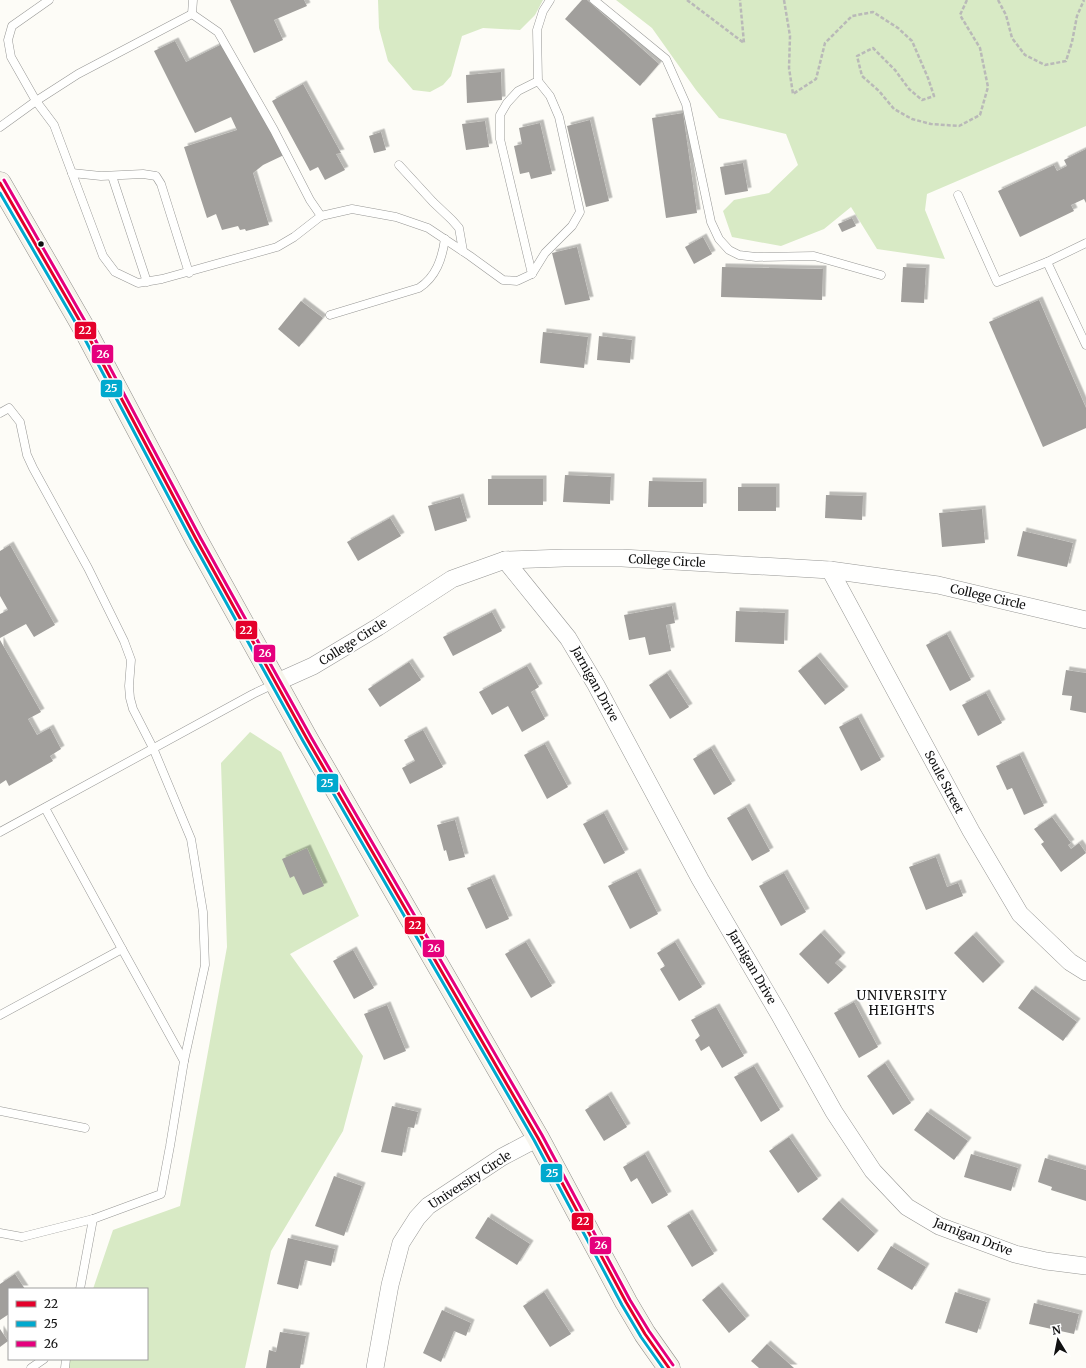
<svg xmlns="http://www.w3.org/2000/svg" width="1086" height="1368" font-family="Merriweather,serif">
	<defs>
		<filter id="shadow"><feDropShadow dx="3.5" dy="-3.5" stdDeviation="0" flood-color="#0004"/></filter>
	</defs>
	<rect width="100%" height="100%" fill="#fdfcf7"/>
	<!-- forest -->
	<g fill="#d8eac5">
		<polygon points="378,0 543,0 535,15 520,30 483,28 462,36 451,76 443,85 430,92 413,90 388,61 379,28"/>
		<polygon points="616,0 1086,0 1086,126 927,194 925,210 945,259 877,249 851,207 824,229 781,246 732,237 723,211 734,200 769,193 798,165 786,134 719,118 696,90 652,28"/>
		<polygon points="250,732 281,752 359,916 290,954 363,1056 343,1131 271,1251 245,1368 66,1368 69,1359 147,1359 147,1289 93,1289 113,1230 180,1206 227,947 221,763"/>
	</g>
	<!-- building -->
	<g fill="#a19f9c" filter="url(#shadow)">
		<polygon points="230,0 304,0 307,6 274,20 283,40 254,53"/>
		<polygon points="582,0 587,0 659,64 640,86 565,19"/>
		<polygon points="175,41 186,62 222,44 284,155 263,165 253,173 269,225 246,231 245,229 240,230 238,226 222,230 216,214 207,218 184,147 237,130 231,117 195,133 154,51"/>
		<polygon points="501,72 502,100 467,103 466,75"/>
		<polygon points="303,84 341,153 336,154 345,170 325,180 318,167 310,171 272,101"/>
		<polygon points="683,113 697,213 666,218 652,118"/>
		<polygon points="590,120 609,201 586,207 567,126"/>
		<polygon points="485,121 489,147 466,150 462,124"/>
		<polygon points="540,123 552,174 531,179 529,172 520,174 514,146 522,144 519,128"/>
		<polygon points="381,132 386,150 374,153 369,136"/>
		<polygon points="1086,149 1086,203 1084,199 1071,205 1074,211 1020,237 998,191 1054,165 1057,171 1067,166 1064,160"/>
		<polygon points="743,163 748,191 725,195 720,167"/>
		<polygon points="852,218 856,226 842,232 838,224"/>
		<polygon points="703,237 712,254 694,264 685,247"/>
		<polygon points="577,247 590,300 565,305 552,253"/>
		<polygon points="722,267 823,269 822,300 721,297"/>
		<polygon points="903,267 926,268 924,303 901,302"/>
		<polygon points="1039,300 1086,408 1086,428 1043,447 989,322"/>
		<polygon points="301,301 323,318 299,347 278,329"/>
		<polygon points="543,332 588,337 584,368 540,363"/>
		<polygon points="599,336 632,340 630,363 597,360"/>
		<polygon points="565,475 611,477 610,504 563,502"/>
		<rect x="488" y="479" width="55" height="26"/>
		<polygon points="649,481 703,482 703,507 648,507"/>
		<rect x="738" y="487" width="38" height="24"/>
		<polygon points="826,495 863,496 862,520 825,518"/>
		<polygon points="460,497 467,521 435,531 428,506"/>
		<polygon points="982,509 985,543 942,547 939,513"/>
		<polygon points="390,518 401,536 358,561 347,542"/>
		<polygon points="1023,531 1073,543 1067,567 1017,556"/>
		<polygon points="10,545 55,625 34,637 26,624 0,638 0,614 8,610 0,596 0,551"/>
		<polygon points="672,606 675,623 666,625 671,651 649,655 645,637 629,640 624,615"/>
		<polygon points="736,611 785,613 784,644 735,642"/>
		<polygon points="492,612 502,631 453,656 443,637"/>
		<polygon points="947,634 971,680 950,691 926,645"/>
		<polygon points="0,640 41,712 28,719 37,735 50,728 61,749 50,756 53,761 9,786 6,780 0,784"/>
		<polygon points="817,656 845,690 825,705 798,671"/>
		<polygon points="409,662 421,680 380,707 368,689"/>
		<polygon points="527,666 539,687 531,692 545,719 522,732 508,706 492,715 479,692"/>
		<polygon points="1066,670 1086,673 1086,713 1070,710 1072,696 1062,695"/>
		<polygon points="667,673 689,707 670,719 649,685"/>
		<polygon points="986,693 1002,723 978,736 962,705"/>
		<polygon points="858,717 881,760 861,771 839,727"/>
		<polygon points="423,730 443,767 410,784 402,768 415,761 404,740"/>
		<polygon points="545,744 568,787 547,799 524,755"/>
		<polygon points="711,748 732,784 714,795 693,759"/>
		<polygon points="1020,755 1044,806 1024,815 1012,788 1007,790 996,766"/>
		<polygon points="746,807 770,851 752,861 727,818"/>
		<polygon points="604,813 625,853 604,864 583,824"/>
		<polygon points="1052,817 1071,843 1068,845 1071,849 1079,843 1086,853 1061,872 1041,844 1044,842 1034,829"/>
		<polygon points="455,820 465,857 449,861 446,850 444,851 437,825"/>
		<polygon points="307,848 324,886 303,895 294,876 290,878 282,859"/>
		<polygon points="936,857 947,887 958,883 963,896 926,910 909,867"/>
		<polygon points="637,872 658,914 630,929 608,886"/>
		<polygon points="784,873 806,912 781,926 759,886"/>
		<polygon points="491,878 509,919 486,929 467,888"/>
		<polygon points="821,933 842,956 835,963 843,970 828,984 799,954"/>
		<polygon points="973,935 1001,965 983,983 954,953"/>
		<polygon points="526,942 552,986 531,998 505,954"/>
		<polygon points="675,942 702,987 679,1001 660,969 665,966 657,953"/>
		<polygon points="353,950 374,988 354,999 333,961"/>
		<polygon points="1032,989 1077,1022 1063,1041 1018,1008"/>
		<polygon points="854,1002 878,1047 859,1058 834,1013"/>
		<polygon points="387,1005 406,1051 384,1060 364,1014"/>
		<polygon points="716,1007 744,1056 722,1068 709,1046 701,1051 695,1040 700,1036 691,1020"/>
		<polygon points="885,1063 911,1103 893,1115 867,1076"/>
		<polygon points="754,1066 780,1110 761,1122 734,1077"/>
		<polygon points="608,1095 627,1127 604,1141 585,1110"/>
		<polygon points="392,1106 418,1112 414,1128 408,1127 402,1156 381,1152"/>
		<polygon points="927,1112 968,1141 954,1160 914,1130"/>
		<polygon points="789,1137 818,1179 798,1193 769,1151"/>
		<polygon points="645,1154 668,1195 652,1204 637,1178 631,1182 623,1167"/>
		<polygon points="971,1154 1018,1168 1011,1191 964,1177"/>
		<polygon points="1045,1158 1086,1170 1086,1201 1051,1190 1052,1187 1038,1182"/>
		<polygon points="334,1176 362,1186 344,1236 315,1226"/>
		<polygon points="839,1201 875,1234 858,1252 822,1219"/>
		<polygon points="689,1213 714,1254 692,1267 667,1226"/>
		<polygon points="488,1217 530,1244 517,1265 475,1238"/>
		<polygon points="288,1238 335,1249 331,1266 305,1260 298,1289 277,1284"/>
		<polygon points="891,1246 926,1267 912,1290 877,1269"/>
		<polygon points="15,1274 25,1289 9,1289 9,1314 0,1320 0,1284"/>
		<polygon points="719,1286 746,1319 729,1333 702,1300"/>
		<polygon points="544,1292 571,1334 550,1347 523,1306"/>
		<polygon points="955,1292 987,1302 977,1333 945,1323"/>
		<polygon points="1034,1303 1079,1314 1074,1334 1029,1324"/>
		<polygon points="442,1310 471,1323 466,1336 454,1331 441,1362 423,1353"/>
		<polygon points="0,1329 8,1341 0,1347"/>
		<polygon points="280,1332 306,1336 300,1368 266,1368 269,1350 276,1352"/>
		<polygon points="767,1344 794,1368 759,1368 751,1361"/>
	</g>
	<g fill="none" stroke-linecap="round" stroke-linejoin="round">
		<defs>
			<g id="service">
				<polyline points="594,0 666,59 686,104 711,222 719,239 729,250 739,255 756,257 814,256 881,275"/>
				<polygon points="192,14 218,32 274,130 310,200 321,216 294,237 277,247 162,279 138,283 115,272 103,256 54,125 36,101 78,74"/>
				<polyline points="192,14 193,0"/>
				<polyline points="0,127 36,101 11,57 8,40 12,26 49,0"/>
				<polyline points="399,165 433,202 452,220 459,228 463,251"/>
				<polyline points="72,173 101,176 143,174 156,176 161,184 189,273"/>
				<polyline points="112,176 147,282"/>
				<polyline points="958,195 997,282 1047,262 1086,243"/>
				<polyline points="321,216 352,209 396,217 428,228 470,256 503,280 517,281 532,274 545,253 572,226 580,212 559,117 550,96 538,81 537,30 543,11 550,0"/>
				<polyline points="1047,262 1086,345"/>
				<polyline points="532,274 500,139 500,115 507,103 518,91 538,81"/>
				<path d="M 330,315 L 419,288 C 436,277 442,259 445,239"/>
				<polyline points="0,413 9,408 20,422 27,455 33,468 88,568 124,641 131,660 129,686 130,698 133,709 153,748 191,839 203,912 205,965 184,1061 170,1146 161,1194 93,1219 22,1237 0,1233"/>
				<polyline points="0,832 253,694 274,684"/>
				<polyline points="122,949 184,1061"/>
				<polyline points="0,1015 122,949 45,808"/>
				<polyline points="0,1111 85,1128"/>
				<polyline points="80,1289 93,1219"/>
				<polyline points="31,1368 44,1359"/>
				<polyline points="65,1368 66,1359"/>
			</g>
			<g id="minor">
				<polyline points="505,560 568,638 596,685 700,879 779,1014 834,1112 873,1171 907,1207 939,1226 1015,1254 1046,1261 1086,1266"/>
				<polyline points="830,570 971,831 1020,914 1070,962 1086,972"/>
				<polyline points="275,683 313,666 378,627 452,579 505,560 564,558 622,558 830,570 938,585 1086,620"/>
				<polyline points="375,1368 390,1285 401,1243 417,1218 428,1206 502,1157 538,1138"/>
			</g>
			<polyline id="secondary" points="0,183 85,330 196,539 307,739 538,1138 626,1302 645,1334 669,1368"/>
		</defs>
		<!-- service casing -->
		<use href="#service" stroke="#979795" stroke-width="9"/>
		<!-- minor casing -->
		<use href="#minor" stroke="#979795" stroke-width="18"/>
		<!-- secondary casing -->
		<use href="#secondary" stroke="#8e8d8b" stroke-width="23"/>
		<!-- path -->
		<g stroke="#b9b9b8" stroke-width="2.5" stroke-dasharray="4 2" stroke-linecap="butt">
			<polyline points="687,0 744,43 740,0"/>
			<polyline points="784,0 790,36 789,68 793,94 816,79 825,43 852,16 873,12 898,28 912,41 928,78 934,96 922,100 909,89 895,70 873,48 857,56 862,76 879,91 894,109 912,119 931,124 959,126 980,115 988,87 980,48 960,15 967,0"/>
			<polyline points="998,0 1006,15 1012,38 1025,55 1045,65 1066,61 1072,42 1077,16 1084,0"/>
		</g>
		<!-- service -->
		<use href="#service" stroke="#fffffe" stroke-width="8"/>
		<!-- minor -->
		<use href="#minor" stroke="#fffffe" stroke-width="17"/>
		<!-- secondary -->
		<use href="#secondary" stroke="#f6f4eb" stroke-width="22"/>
		<defs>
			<polyline id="bus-1" points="0,183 85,330 196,539 307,739 538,1138 626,1302 645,1334 669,1368"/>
			<polyline id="bus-2" points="0,193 81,332 192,541 303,741 534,1140 622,1305 641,1337 663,1368"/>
			<polyline id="bus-3" points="4,180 89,328 200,537 311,737 542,1135 630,1300 649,1331 673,1365"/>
		</defs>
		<!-- bus-1 casing -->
		<use href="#bus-1" stroke="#fff" stroke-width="6"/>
		<!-- bus-2 casing -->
		<use href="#bus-2" stroke="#fff" stroke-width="6"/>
		<!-- bus-3 casing -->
		<use href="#bus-3" stroke="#fff" stroke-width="6"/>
		<!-- bus-1 -->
		<use href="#bus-1" stroke="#e4002b" stroke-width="3"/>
		<!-- bus-2 -->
		<use href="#bus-2" stroke="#00a9ce" stroke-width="3"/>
		<!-- bus-3 -->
		<use href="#bus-3" stroke="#e5007d" stroke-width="3"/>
	</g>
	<!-- markers -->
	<circle fill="#111" stroke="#fff" stroke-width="1.5" cx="41" cy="244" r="3.5"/>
	<g text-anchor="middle" stroke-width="4" stroke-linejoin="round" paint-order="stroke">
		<!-- street labels -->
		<g font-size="12" fill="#111" stroke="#fff">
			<text transform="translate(667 561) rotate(3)" y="4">College Circle</text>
			<text transform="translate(988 597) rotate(13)" y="4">College Circle</text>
			<text transform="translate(353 642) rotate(-32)" y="4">College Circle</text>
			<text transform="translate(595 684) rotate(61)" y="4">Jarnigan Drive</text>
			<text transform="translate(944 782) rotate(62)" y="4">Soule Street</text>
			<text transform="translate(752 967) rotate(60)" y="4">Jarnigan Drive</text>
			<text transform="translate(470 1180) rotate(-33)" y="4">University Circle</text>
			<text transform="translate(973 1237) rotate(21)" y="4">Jarnigan Drive</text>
		</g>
		<!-- neighbourhood labels -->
		<g font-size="13" letter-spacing="1" fill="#111" stroke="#fff">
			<text x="902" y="1000">UNIVERSITY<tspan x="902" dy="15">HEIGHTS</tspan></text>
		</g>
	</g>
	<g stroke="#fff" stroke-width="1.5">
		<rect x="74" y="321" width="23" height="19" rx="4" fill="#e4002b"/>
		<rect x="91" y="344" width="23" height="20" rx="4" fill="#e5007d"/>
		<rect x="100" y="379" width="23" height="19" rx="4" fill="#00a9ce"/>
		<rect x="235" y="620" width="23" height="20" rx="4" fill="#e4002b"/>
		<rect x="253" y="644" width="23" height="19" rx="4" fill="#e5007d"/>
		<rect x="316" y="773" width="23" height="20" rx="4" fill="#00a9ce"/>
		<rect x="404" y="916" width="22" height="19" rx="4" fill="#e4002b"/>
		<rect x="422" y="939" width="23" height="19" rx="4" fill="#e5007d"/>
		<rect x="540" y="1163" width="23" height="20" rx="4" fill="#00a9ce"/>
		<rect x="571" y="1212" width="23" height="19" rx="4" fill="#e4002b"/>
		<rect x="589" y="1236" width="23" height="19" rx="4" fill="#e5007d"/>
	</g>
	<g font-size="11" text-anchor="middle" font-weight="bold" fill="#fff">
		<text x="85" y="334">22</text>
		<text x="103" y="358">26</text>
		<text x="111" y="392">25</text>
		<text x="246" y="634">22</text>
		<text x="265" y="657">26</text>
		<text x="327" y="787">25</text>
		<text x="415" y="929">22</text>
		<text x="434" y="952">26</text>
		<text x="552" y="1177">25</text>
		<text x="583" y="1225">22</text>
		<text x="601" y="1249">26</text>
	</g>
	<!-- legend -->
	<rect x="8" y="1288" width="140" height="72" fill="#ffffff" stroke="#a0a0a0"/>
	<rect x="16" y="1301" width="20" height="6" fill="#e4002b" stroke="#a0a0a0"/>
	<text x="44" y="1308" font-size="12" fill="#111111">22</text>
	<rect x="16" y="1321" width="20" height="6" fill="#00a9ce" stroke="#a0a0a0"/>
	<text x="44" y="1328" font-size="12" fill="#111111">25</text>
	<rect x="16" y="1341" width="20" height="6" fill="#e5007d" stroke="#a0a0a0"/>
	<text x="44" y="1348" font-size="12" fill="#111111">26</text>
	<!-- north arrow -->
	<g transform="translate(1058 1340) rotate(350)" stroke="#ffffff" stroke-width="3" paint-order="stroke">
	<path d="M0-3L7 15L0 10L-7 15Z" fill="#111111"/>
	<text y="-6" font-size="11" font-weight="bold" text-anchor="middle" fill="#111111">N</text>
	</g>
</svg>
